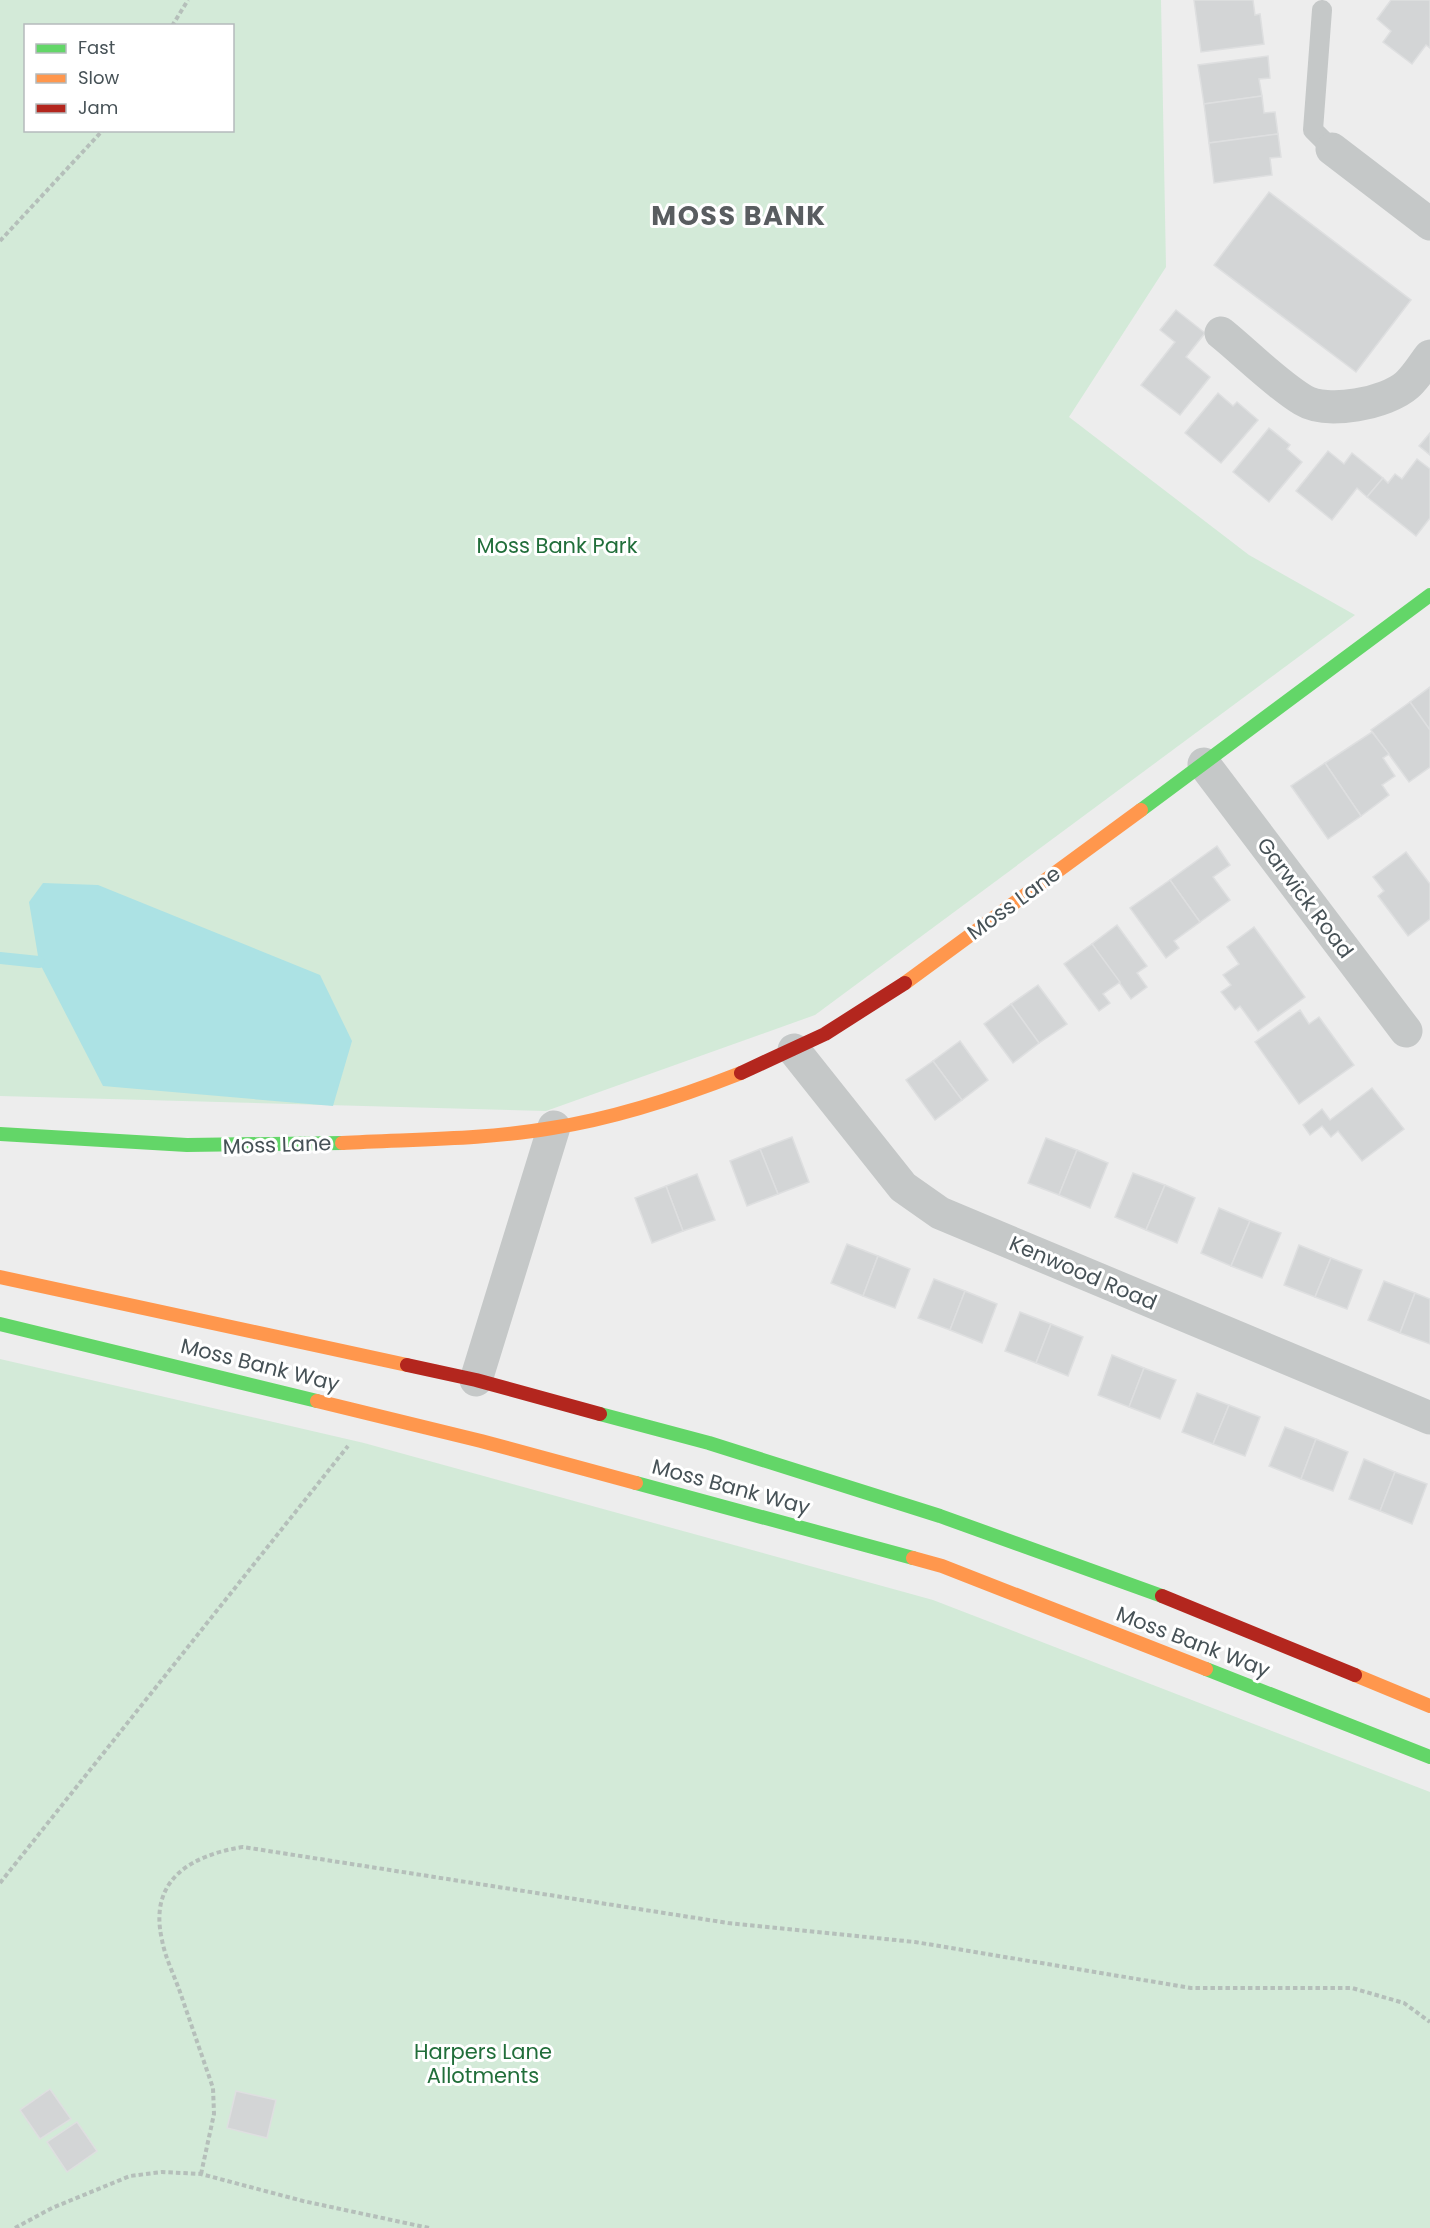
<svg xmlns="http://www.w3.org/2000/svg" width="1430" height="2228" font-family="Poppins,sans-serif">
	<rect width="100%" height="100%" fill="#ededed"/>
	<!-- green -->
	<g fill="#d3ead8" fill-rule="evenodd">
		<path d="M 0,0 L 1161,0 L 1166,267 L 1069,417 L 1249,555 L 1355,615 L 815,1015 L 546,1111 L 0,1096 ZM 26,26 L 232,26 L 232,130 L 26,130 Z"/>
		<polygon points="0,1359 364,1443 933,1600 1430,1792 1430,2228 0,2228"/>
	</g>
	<!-- water -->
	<polygon fill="#ace2e4" points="43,883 98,885 320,975 352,1041 333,1106 103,1086 39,962 29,902"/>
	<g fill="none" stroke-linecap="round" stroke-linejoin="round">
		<!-- stream -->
		<polyline stroke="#ace2e4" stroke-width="12" points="0,958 39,962"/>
	</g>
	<!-- building -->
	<g fill="#d3d5d6" stroke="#dedfe0" stroke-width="1.5">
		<polygon points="1194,0 1253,0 1255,15 1260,14 1264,44 1201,52"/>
		<polygon points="1391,0 1430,0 1430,48 1426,45 1412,64 1383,42 1391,31 1377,19"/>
		<polygon points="1268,56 1270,78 1259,79 1262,96 1204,104 1198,65"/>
		<polygon points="1262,96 1264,113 1275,112 1278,134 1209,143 1204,104"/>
		<polygon points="1278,134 1281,157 1270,158 1272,175 1214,183 1209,143"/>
		<polygon points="1269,192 1411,300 1356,372 1214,265"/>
		<polygon points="1176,310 1205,333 1186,357 1210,377 1180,415 1141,385 1175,342 1160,330"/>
		<polygon points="1218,393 1233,406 1237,402 1258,420 1221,463 1185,433"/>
		<polygon points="1269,428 1290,445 1287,449 1302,462 1269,502 1233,472"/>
		<polygon points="1430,433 1430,455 1419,446"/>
		<polygon points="1328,451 1344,464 1352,453 1383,478 1367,497 1357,488 1332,520 1296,491"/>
		<polygon points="1417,459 1430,469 1430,518 1416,536 1367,497 1383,478 1388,483 1395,474 1402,479"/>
		<polygon points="1430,687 1430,730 1410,702"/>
		<polygon points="1410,702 1430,730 1430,767 1409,782 1371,730"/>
		<polygon points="1372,732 1389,754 1383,758 1395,776 1382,785 1389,795 1361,816 1325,763"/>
		<polygon points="1325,763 1361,816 1328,839 1291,786"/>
		<polygon points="1217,846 1230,865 1213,877 1230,900 1200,922 1170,880"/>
		<polygon points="1406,852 1430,884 1430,919 1408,936 1378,896 1384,891 1373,877"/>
		<polygon points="1170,880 1200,922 1174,941 1179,948 1166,958 1130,908"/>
		<polygon points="1117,925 1147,966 1137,973 1147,987 1131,999 1092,944"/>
		<polygon points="1254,927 1305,997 1258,1031 1240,1006 1235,1010 1221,992 1231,985 1223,975 1239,964 1227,947"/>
		<polygon points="1092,944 1120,982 1103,994 1110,1003 1099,1011 1064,964"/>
		<polygon points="1038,985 1067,1024 1039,1043 1011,1004"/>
		<polygon points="1011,1004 1039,1043 1013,1063 984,1024"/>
		<polygon points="1300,1010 1309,1024 1319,1017 1354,1065 1299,1104 1255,1042"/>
		<polygon points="960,1041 988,1080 962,1100 933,1061"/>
		<polygon points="933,1061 962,1100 935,1120 906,1080"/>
		<polygon points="1372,1088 1404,1129 1362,1161 1338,1131 1331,1137 1322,1126 1310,1135 1303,1125 1322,1109 1330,1120"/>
		<polygon points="792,1137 809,1182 778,1194 760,1149"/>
		<polygon points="1046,1138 1077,1150 1059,1195 1028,1183"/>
		<polygon points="760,1149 778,1194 747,1206 730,1161"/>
		<polygon points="1077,1150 1108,1163 1090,1208 1059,1195"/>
		<polygon points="1133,1173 1165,1185 1146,1230 1115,1217"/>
		<polygon points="697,1174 715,1220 683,1231 666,1186"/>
		<polygon points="1165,1185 1195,1198 1177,1243 1146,1230"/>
		<polygon points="666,1186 683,1231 652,1243 635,1198"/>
		<polygon points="1219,1208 1250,1221 1231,1266 1201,1253"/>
		<polygon points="1250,1221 1281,1233 1262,1278 1231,1266"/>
		<polygon points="847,1244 878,1256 863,1296 831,1283"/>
		<polygon points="1299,1245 1331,1258 1315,1297 1284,1285"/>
		<polygon points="878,1256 910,1269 895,1308 863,1296"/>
		<polygon points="1331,1258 1362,1270 1347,1309 1315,1297"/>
		<polygon points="934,1279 965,1291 950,1330 918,1318"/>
		<polygon points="1384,1281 1415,1293 1400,1333 1368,1320"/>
		<polygon points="965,1291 997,1304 982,1343 950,1330"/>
		<polygon points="1415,1293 1430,1299 1430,1344 1400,1333"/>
		<polygon points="1020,1312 1051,1324 1036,1363 1005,1351"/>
		<polygon points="1051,1324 1083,1337 1068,1376 1036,1363"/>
		<polygon points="1112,1355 1144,1368 1129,1407 1098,1395"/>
		<polygon points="1144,1368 1176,1380 1160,1419 1129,1407"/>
		<polygon points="1197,1393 1229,1405 1213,1444 1182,1432"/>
		<polygon points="1229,1405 1260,1417 1245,1456 1213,1444"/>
		<polygon points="1285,1427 1316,1439 1301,1479 1269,1466"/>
		<polygon points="1316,1439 1348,1452 1333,1491 1301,1479"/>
		<polygon points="1364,1459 1395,1472 1380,1511 1349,1499"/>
		<polygon points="1395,1472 1427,1484 1412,1524 1380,1511"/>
		<polygon points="50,2089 71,2119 40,2139 20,2110"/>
		<polygon points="236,2091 276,2100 267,2138 227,2128"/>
		<polygon points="77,2122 97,2151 67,2172 47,2142"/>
	</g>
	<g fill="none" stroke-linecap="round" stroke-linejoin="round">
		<!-- path -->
		<g stroke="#b5bfba" stroke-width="4" stroke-dasharray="4.5 3" stroke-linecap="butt">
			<polyline points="172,26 188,0"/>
			<polyline points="0,241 103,130"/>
			<polyline points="0,1883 348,1446"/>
			<path d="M 201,2174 L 214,2114 L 213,2088 C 202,2056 191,2024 180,1992 C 174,1975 165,1957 162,1940 C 148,1879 192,1855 243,1847 L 728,1923 L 915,1942 L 1191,1988 L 1352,1988 L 1404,2003 L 1430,2022"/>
			<polyline points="15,2228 52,2208 130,2176 162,2172 201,2174 303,2201 429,2228"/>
		</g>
		<!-- lane -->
		<polyline stroke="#c5c8c8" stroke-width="20" points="1322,10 1313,130 1332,149"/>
		<!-- street -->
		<g stroke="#c5c8c8" stroke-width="33">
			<polyline points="1332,149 1430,224"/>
			<path d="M 1221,333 C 1247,354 1275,383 1303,400 C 1327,415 1387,403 1407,385 C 1416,377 1423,365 1430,356"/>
			<polyline points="1204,764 1406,1031"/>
			<polyline points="794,1050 903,1187 940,1213 1430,1418"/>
			<polyline points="476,1380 554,1127"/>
		</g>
		<!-- fast -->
		<g stroke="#63d668" stroke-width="14">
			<polyline points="1141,810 1430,595"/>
			<polyline points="0,1134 187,1145 342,1143"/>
			<polyline points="0,1324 317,1401"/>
			<polyline points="600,1414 709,1443 940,1516 1162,1596"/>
			<polyline points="636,1483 913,1558"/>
			<polyline points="1206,1669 1430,1757"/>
		</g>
		<!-- slow -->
		<g stroke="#ff974d" stroke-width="14">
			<polyline points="905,983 1141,810"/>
			<path d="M 342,1143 C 412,1139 483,1140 552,1128 C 617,1118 680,1097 741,1073"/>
			<polyline points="0,1277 407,1365"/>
			<polyline points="317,1401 481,1441 636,1483"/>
			<polyline points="913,1558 942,1566 1206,1669"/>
			<polyline points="1355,1675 1430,1706"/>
		</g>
		<!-- jam -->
		<g stroke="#b3261e" stroke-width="14">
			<polyline points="741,1073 825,1034 905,983"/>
			<polyline points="407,1365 476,1380 600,1414"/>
			<polyline points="1162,1596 1355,1675"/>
		</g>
	</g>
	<g text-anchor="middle" stroke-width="6" stroke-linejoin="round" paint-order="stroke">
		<!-- park labels -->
		<g font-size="21" fill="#216e3a" stroke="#fff">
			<text x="557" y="553">Moss Bank Park</text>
			<text x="483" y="2059">Harpers Lane<tspan x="483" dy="24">Allotments</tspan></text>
		</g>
		<!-- street labels -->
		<g font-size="21" fill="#475257" stroke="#fff">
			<text transform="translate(1305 898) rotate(53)" y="7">Garwick Road</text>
			<text transform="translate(1014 903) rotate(-36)" y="7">Moss Lane</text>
			<text transform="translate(277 1145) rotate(-2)" y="7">Moss Lane</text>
			<text transform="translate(1083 1273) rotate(23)" y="7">Kenwood Road</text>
			<text transform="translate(260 1365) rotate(14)" y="7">Moss Bank Way</text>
			<text transform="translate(731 1487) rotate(15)" y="7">Moss Bank Way</text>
			<text transform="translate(1193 1642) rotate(21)" y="7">Moss Bank Way</text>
		</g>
		<!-- district labels -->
		<g font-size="27" font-weight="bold" letter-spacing="1.5" fill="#595d60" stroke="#fff">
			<text x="739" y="225">MOSS BANK</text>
		</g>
	</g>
	<!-- legend -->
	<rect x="24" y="24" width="210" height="108" fill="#ffffff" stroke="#b5babc" stroke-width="1.5"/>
	<rect x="36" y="44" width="30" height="9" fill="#63d668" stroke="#b5babc" stroke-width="1.5"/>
	<text x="78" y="54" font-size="18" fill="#475257">Fast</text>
	<rect x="36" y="74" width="30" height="9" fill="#ff974d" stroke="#b5babc" stroke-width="1.5"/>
	<text x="78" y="84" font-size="18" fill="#475257">Slow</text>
	<rect x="36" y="104" width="30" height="9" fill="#b3261e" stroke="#b5babc" stroke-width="1.5"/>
	<text x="78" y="114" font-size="18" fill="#475257">Jam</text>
</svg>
